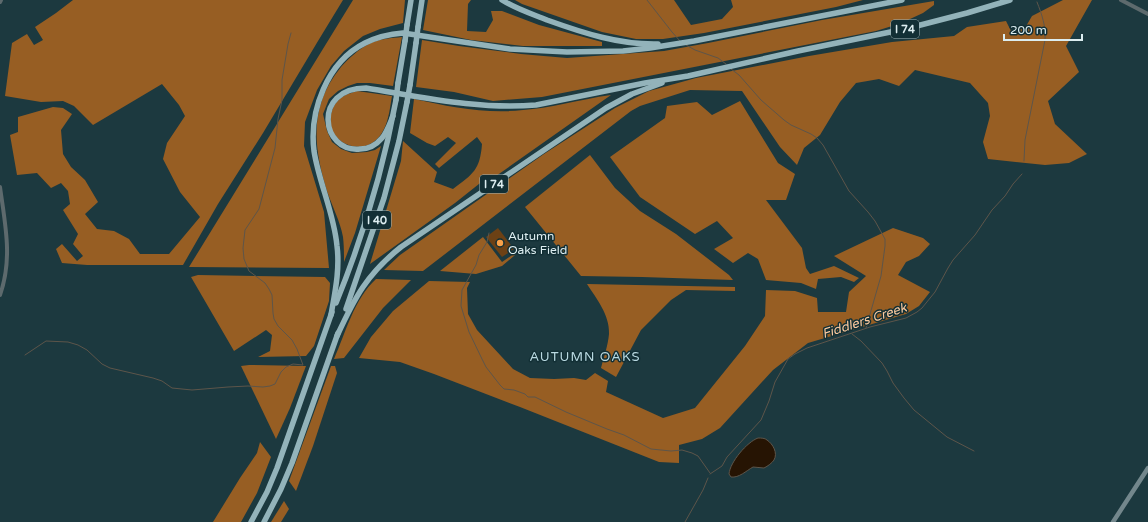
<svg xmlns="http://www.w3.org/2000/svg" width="1148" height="522" font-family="'Varela Round',sans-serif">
	<rect width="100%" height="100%" fill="#1c393f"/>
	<!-- green -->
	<polygon fill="#6c4115" points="498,228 514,249 502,257 486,237"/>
	<!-- forest -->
	<g fill="#975e23">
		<polygon points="73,0 343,0 318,41 263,133 218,204 183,265 87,265 62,263 56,249 62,244 77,261 83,256 73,244 78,234 63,210 70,204 68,191 61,183 51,188 37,173 17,175 10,135 18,132 18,117 53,107 63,108 72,114 61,130 63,154 71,167 85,180 98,202 85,214 97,229 114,231 129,239 140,254 169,254 200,217 180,192 163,159 167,143 185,116 179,105 162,84 93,125 74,106 63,101 41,102 5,96 12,43 27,34 34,45 43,40 35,27 56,13"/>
		<polygon points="353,0 405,0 403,23 380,29 363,36 344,51 331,66 317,90 305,122 304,146 324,212 329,268 189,267"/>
		<polygon points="428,0 471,0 468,4 467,31 486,32 493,20 491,11 502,11 539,25 602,42 602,46 523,46 471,40 423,30"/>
		<polygon points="515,0 674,0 691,25 722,19 733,7 731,0 863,0 836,7 704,33 663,39 636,39 602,32 522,4"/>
		<polygon points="1063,0 1092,0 1066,46 1079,72 1048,101 1055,124 1087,154 1069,163 1045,165 988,159 983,142 990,116 988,103 970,83 915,70 899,86 879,79 856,83 840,102 820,135 804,148 797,165 780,147 742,91 690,90 640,106 631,111 423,271 384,270 400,255 544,154 615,108 649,91 696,78 809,56 892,42 954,36 967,27 1006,21 1011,31 1025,28 1032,16"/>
		<polygon points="934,1 934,5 923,13 910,19 905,22 876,31 542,97 493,101 454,92 416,87 422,40 459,46 521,54 567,58 664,51 708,43 822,20"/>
		<path d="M 402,37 L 393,86 L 370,83 L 357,83 L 348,86 L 338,91 L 329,99 L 323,114 L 327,131 L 332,142 L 341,149 L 352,153 L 367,152 L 375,150 L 381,146 L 355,233 L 344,262 C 344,254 344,245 343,237 C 340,221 332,206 327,191 C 313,146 309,106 341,67 C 348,59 359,49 369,44 C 378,39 392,38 402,37 Z"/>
		<path d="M 357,91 L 392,96 C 390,107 389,119 384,129 C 368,164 318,142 333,108 C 338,97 347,94 357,91 Z"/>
		<path d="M 611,95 L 496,176 L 484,180 L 455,203 L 370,264 L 401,161 L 403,141 L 437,172 L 434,182 L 453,189 C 473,174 480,170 482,144 L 477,137 L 439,168 L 435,164 L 456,143 L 448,137 L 435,146 L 427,143 L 410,133 L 414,99 C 450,107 486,114 523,110 C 536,109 550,107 563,104 C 579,101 595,97 611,95 Z"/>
		<polygon points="740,101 778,163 795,174 786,200 766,200 802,248 806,268 810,274 834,266 859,278 854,282 841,277 818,279 816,289 801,283 766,280 758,259 748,253 733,263 714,249 733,238 717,221 695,234 640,197 610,157 665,118 667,106 697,102 712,115"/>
		<polygon points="590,155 615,188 640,211 676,234 729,275 733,280 642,277 581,276 525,207"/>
		<polygon points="893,228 923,238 930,244 919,256 906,262 898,275 930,292 919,306 906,314 808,343 773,370 720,428 702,439 679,445 679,463 659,462 520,407 434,374 400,362 359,358 371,337 393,311 429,281 470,282 467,288 468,314 477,330 513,369 530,378 554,379 574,378 586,380 595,373 608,381 606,392 663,418 695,408 745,346 765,316 766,290 795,291 817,298 818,312 846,312 849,292 866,276 834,256"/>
		<polygon points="483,237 502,262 527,245 502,266 476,274 440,271"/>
		<polygon points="198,275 325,277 330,283 329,301 314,346 306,356 258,357 270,351 272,335 266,330 234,351 191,277"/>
		<path d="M 376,279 L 411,280 L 383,308 L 344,358 L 334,359 C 346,332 354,299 376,279 Z"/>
		<path d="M 587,284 L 735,287 L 735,291 L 686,290 L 671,300 L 641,330 L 616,377 L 601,368 C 604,357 608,345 609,334 C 610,315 596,298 587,284 Z"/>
		<polygon points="249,365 306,366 290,408 276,439 241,366"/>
		<polygon points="331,366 335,366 337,373 313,446 296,491 289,481"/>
		<polygon points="260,442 271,457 257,493 241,522 213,522 240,478 257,453"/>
		<polygon points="284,501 289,509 281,522 271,522"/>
	</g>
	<!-- water -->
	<path fill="#261403" stroke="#5d554a" d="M 758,438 C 761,438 765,438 767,440 C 773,444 778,453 774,460 C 772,463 768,466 764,468 L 753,467 C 746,471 739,478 731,477 L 729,474 C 730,462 747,442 758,438 Z"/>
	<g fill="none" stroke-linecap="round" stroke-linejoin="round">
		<!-- stream -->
		<g stroke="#5d554a" stroke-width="1">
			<polyline points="647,0 672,32 680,41"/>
			<polyline points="686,45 695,50 718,58 726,64"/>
			<polyline points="731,69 739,75 761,100 784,120 791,125 811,134 817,138 823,145 849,191 868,212 875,221 885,239 885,246 881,276 866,328"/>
			<path d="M 1024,161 L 1025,140 L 1045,40 C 1046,26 1042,15 1037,2"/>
			<polyline points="489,233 487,242 479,255 476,265 462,290 461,306 469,332 482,359 486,367 500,385 504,389 514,390 525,394 528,397 535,397 566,412 607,429 624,435 651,449 671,451 682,450 692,453 698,456 710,473"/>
			<polyline points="852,334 861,341 882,363 887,371 893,383 904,398 914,410 947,437 974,451"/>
			<polyline points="25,355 46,341 68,342 78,345 87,350 102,364 110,368 153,378 162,381 172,388 192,390 228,387 248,386 263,387 270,386 275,384 281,372 286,367 293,364 303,365 297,349 292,340 278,326 274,319 273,313 272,295 269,289 265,283 249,271 244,259 243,248 245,230 259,209 275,148 278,119 282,100 282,80 288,44 291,33"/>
			<polyline points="710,474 722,466 727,457 761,420 769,401 775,382 788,359 795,354 807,348 870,327 906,318 917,312 922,308 935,292 948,268 953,260 975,235 992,210 1005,196 1013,184 1022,174"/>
			<polyline points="685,522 703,490 708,478"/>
		</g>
		<!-- tertiary -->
		<g stroke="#5d6a6d" stroke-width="4">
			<polyline points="1121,0 1148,14"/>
			<polyline points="0,2 1,0"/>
			<path d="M 0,187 C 5,224 13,258 0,295"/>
		</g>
		<!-- secondary -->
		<polyline stroke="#73878c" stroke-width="4.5" points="1113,522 1148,468"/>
		<!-- motorway -->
		<g stroke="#93b3ba" stroke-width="5.5">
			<path d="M 502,0 C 516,9 532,14 547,20 C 583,33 620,45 658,44"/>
			<polyline points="407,25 411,0"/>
			<polyline points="418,27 422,0"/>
			<polyline points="398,83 405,41"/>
			<polyline points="410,85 416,43"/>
			<path d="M 393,116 C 390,123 387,132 382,138 C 377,144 369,149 360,149 C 321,153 312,88 366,88 C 422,97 479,110 536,105 L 645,83 L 688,76 L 798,51 L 905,29 L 967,13 L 1010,0"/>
			<path d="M 336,303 C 363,237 383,170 396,100"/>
			<polyline points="346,309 384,198 399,141 407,102"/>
			<path d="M 331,315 C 335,292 340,269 337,246 C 334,213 319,183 314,151 C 309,111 327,62 365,43 C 377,37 390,34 403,33 L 510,49 L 567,52 L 623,51 L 650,48 L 694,41 L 902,0"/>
			<path d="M 337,336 C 355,297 367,274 401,247 L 606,108 L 632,94 L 662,83"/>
			<polyline points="251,522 267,492 277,468 332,312"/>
			<polyline points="264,522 281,489 292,463 338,333"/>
		</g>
		<!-- motorway-bridge -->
		<g stroke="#93b3ba" stroke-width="5.5">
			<polyline points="405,41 407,25"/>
			<polyline points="416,43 418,27"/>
			<polyline points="396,100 398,83"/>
			<polyline points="407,102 410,85"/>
		</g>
	</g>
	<!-- markers -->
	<circle fill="#f8a14a" stroke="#122f35" stroke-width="1.5" cx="500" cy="243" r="4"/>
	<g text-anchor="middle" stroke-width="3" stroke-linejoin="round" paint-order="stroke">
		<!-- shield labels -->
		<g fill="#122f35" stroke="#9fb4b8" stroke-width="1">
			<rect x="891" y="20" width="28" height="18" rx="3"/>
			<rect x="480" y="175" width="28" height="18" rx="3"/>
			<rect x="363" y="211" width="28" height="18" rx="3"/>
		</g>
		<g font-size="11" font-weight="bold" fill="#dcedf0">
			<text x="905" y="33">I 74</text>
			<text x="494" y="188">I 74</text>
			<text x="377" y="224">I 40</text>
		</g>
		<!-- poi labels -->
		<g font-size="12" fill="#dcedf0" stroke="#122f35" text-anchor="start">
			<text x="508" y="240">Autumn<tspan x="508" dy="14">Oaks Field</tspan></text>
		</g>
		<!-- water labels -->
		<g font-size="13" font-style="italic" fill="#fcca9f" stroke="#122f35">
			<text transform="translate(864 320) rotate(-18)" y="5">Fiddlers Creek</text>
		</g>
		<!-- neighbourhood labels -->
		<g font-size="13" letter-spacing="1" fill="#badae2" stroke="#122f35">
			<text x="585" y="361">AUTUMN OAKS</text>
		</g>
	</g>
	<!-- scale -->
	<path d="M1004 34v6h78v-6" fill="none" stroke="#dcedf0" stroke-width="2"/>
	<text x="1010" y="34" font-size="12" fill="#dcedf0" stroke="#122f35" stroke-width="3" paint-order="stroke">200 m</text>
</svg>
